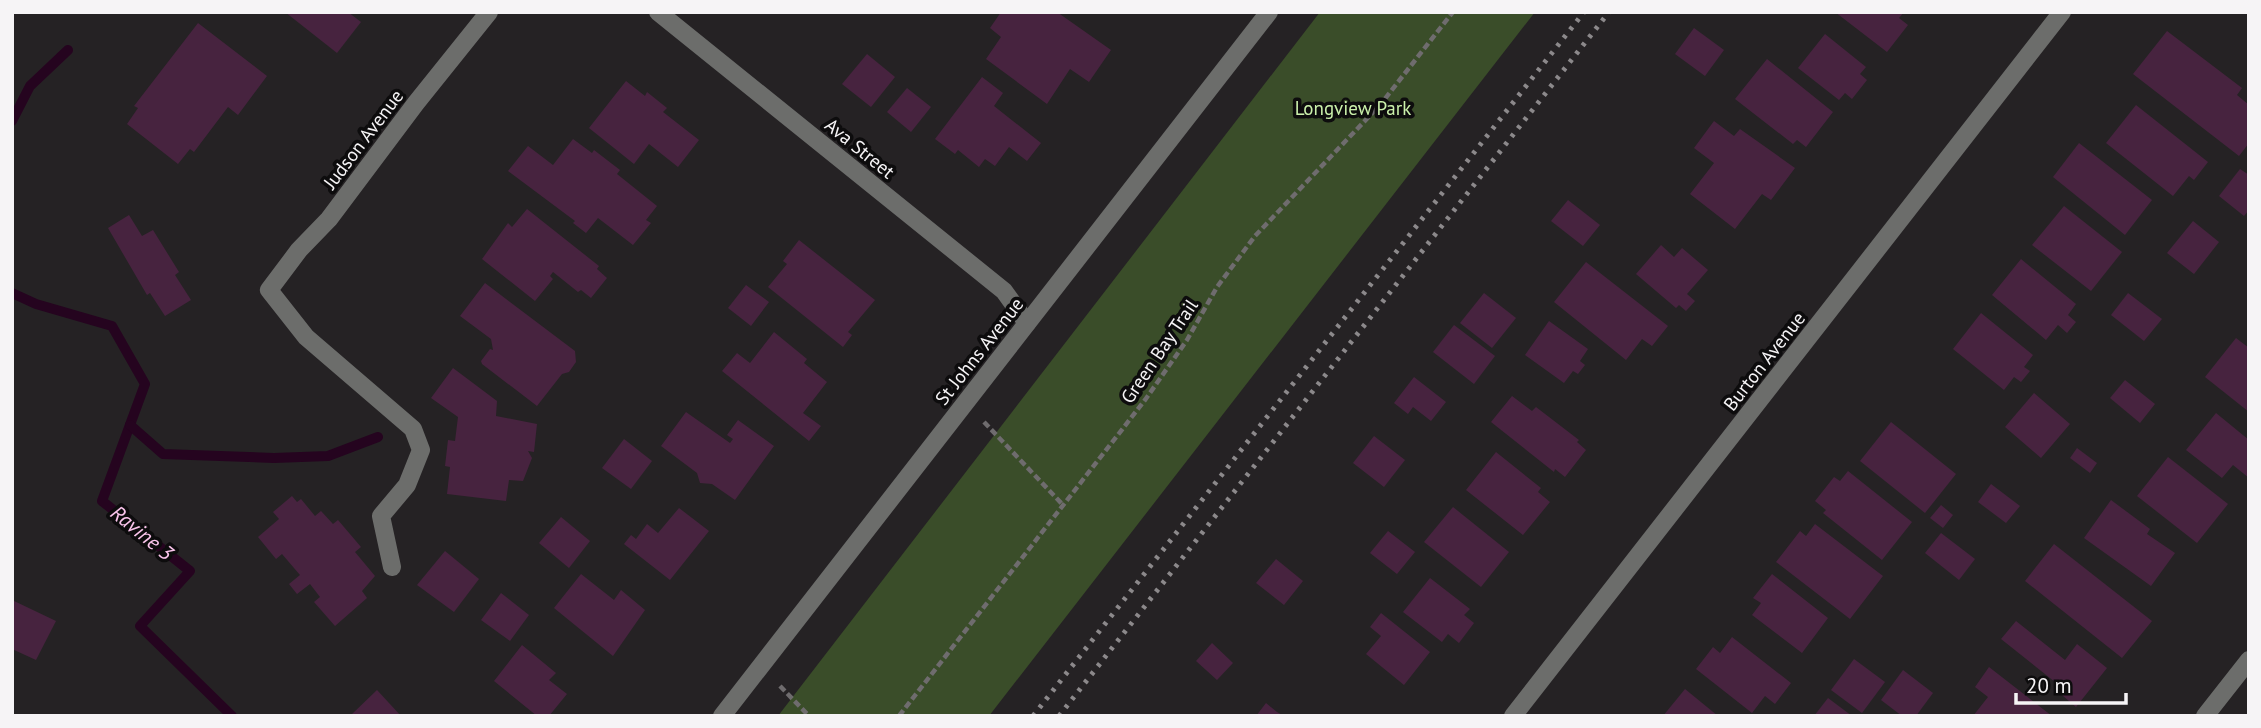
<svg xmlns="http://www.w3.org/2000/svg" width="2261" height="728" font-family="'PT Sans',sans-serif">
	<rect width="100%" height="100%" fill="#252224"/>
	<!-- green -->
	<polygon fill="#3a4d29" points="1320,12 1535,12 989,716 778,716"/>
	<g fill="none" stroke-linecap="round" stroke-linejoin="round">
		<!-- stream -->
		<g stroke="#25041f" stroke-width="10">
			<polyline points="12,121 30,86 68,50"/>
			<polyline points="12,293 36,304 112,326 145,384 102,501 190,571 140,626 232,716"/>
			<polyline points="130,425 163,454 274,458 328,456 378,437"/>
		</g>
	</g>
	<!-- building -->
	<g fill="#47233f">
		<polygon points="285,12 348,12 361,22 337,53"/>
		<polygon points="1001,12 1057,12 1111,50 1089,82 1070,69 1047,104 986,59 1001,37 990,28"/>
		<polygon points="1835,12 1904,12 1899,18 1908,25 1887,52"/>
		<polygon points="198,23 267,76 238,115 228,107 194,152 190,149 178,164 127,124 138,108 134,106"/>
		<polygon points="1694,28 1724,50 1705,76 1675,54"/>
		<polygon points="2167,31 2242,88 2237,95 2249,105 2249,143 2239,156 2133,74"/>
		<polygon points="1825,34 1866,67 1860,74 1867,80 1852,99 1845,93 1839,100 1798,68"/>
		<polygon points="867,54 895,77 871,107 842,84"/>
		<polygon points="1767,59 1833,112 1806,147 1797,140 1793,144 1735,99"/>
		<polygon points="982,77 1003,93 994,106 1041,143 1027,161 1009,147 995,166 985,159 979,167 958,150 955,154 935,139"/>
		<polygon points="626,81 645,96 647,92 667,108 663,112 699,140 678,167 649,144 634,164 589,128"/>
		<polygon points="907,88 931,107 911,132 887,112"/>
		<polygon points="2136,105 2208,162 2194,180 2189,176 2173,196 2106,143"/>
		<polygon points="1714,121 1734,136 1740,129 1795,168 1771,200 1762,194 1735,229 1690,194 1714,163 1694,148"/>
		<polygon points="573,139 592,153 594,150 620,170 617,174 657,206 646,220 651,223 633,245 598,218 586,233 573,223 575,221 508,171 528,146 553,165"/>
		<polygon points="2079,143 2152,200 2125,235 2053,177"/>
		<polygon points="2240,169 2249,175 2249,210 2244,216 2219,196"/>
		<polygon points="1568,200 1600,225 1583,246 1551,221"/>
		<polygon points="2064,206 2122,252 2091,291 2032,245"/>
		<polygon points="527,209 599,266 597,269 607,278 591,298 581,290 578,292 553,272 550,276 553,279 535,301 482,259 508,223 512,227"/>
		<polygon points="129,215 142,236 153,230 179,272 175,275 191,300 165,316 150,293 147,295 108,228"/>
		<polygon points="2193,221 2219,242 2194,274 2167,253"/>
		<polygon points="799,240 875,300 848,332 852,335 843,347 768,287 787,264 783,261"/>
		<polygon points="1661,245 1674,257 1682,248 1708,270 1687,294 1695,301 1686,311 1679,305 1676,308 1636,274"/>
		<polygon points="2021,259 2076,304 2068,315 2076,322 2067,333 2058,325 2046,340 1992,295"/>
		<polygon points="1586,262 1668,326 1652,346 1642,339 1626,360 1554,302"/>
		<polygon points="485,283 575,351 576,362 569,372 562,374 537,406 482,364 481,361 490,349 493,350 491,339 460,316"/>
		<polygon points="746,285 769,302 751,326 728,308"/>
		<polygon points="1484,293 1516,318 1492,348 1460,323"/>
		<polygon points="2128,293 2162,319 2144,341 2111,315"/>
		<polygon points="1981,313 2033,355 2024,367 2030,371 2021,382 2014,377 2004,390 1953,349"/>
		<polygon points="1549,321 1588,349 1580,361 1585,365 1578,374 1573,371 1564,383 1525,355"/>
		<polygon points="1454,325 1495,356 1474,384 1433,352"/>
		<polygon points="774,332 807,359 804,363 827,382 803,413 821,426 809,441 722,371 737,353 750,363"/>
		<polygon points="2236,338 2249,348 2249,412 2205,377"/>
		<polygon points="453,368 497,401 496,416 537,424 534,452 528,451 532,458 523,481 509,480 506,501 447,494 450,467 445,466 448,440 455,441 458,417 431,398"/>
		<polygon points="1414,377 1446,402 1431,421 1413,407 1408,414 1394,403"/>
		<polygon points="2125,380 2155,404 2140,423 2110,398"/>
		<polygon points="2034,393 2070,424 2041,458 2005,427"/>
		<polygon points="1512,396 1532,411 1536,407 1579,440 1577,442 1586,450 1565,477 1555,469 1554,472 1491,422"/>
		<polygon points="686,412 730,443 733,439 727,435 738,420 774,446 735,500 712,484 700,483 697,473 661,446"/>
		<polygon points="2216,413 2249,440 2249,478 2233,465 2222,478 2186,450"/>
		<polygon points="1891,422 1956,474 1925,513 1860,461"/>
		<polygon points="1374,436 1405,460 1384,487 1353,463"/>
		<polygon points="624,439 652,461 631,489 602,468"/>
		<polygon points="2077,448 2097,463 2090,473 2070,458"/>
		<polygon points="1496,452 1541,488 1538,492 1550,502 1523,535 1466,490"/>
		<polygon points="2168,457 2228,504 2197,543 2137,496"/>
		<polygon points="1848,471 1912,522 1882,560 1823,513 1826,510 1815,501 1834,477 1840,481"/>
		<polygon points="1991,484 2020,506 2006,523 1978,502"/>
		<polygon points="292,496 297,502 301,499 315,516 321,511 333,524 338,520 361,547 355,552 375,576 362,591 367,598 335,626 314,602 320,597 310,584 297,594 289,584 300,575 282,554 276,559 258,537 279,519 273,512"/>
		<polygon points="2111,500 2150,529 2147,534 2175,553 2151,586 2084,538"/>
		<polygon points="1941,505 1953,515 1943,528 1930,518"/>
		<polygon points="1453,507 1509,552 1481,587 1424,542"/>
		<polygon points="679,508 709,531 670,580 624,544 631,535 636,539 647,524 658,533"/>
		<polygon points="561,517 590,541 569,568 539,543"/>
		<polygon points="1815,524 1883,576 1850,619 1776,562 1800,531 1806,536"/>
		<polygon points="1388,531 1415,552 1397,574 1370,553"/>
		<polygon points="1941,533 1975,559 1959,580 1925,553"/>
		<polygon points="2054,544 2152,621 2122,658 2025,581"/>
		<polygon points="445,551 479,579 454,612 417,585"/>
		<polygon points="1276,559 1303,581 1284,605 1256,583"/>
		<polygon points="581,574 614,600 621,590 645,610 613,656 554,608"/>
		<polygon points="1772,574 1828,618 1802,653 1752,615 1761,603 1753,598"/>
		<polygon points="1430,578 1470,609 1464,615 1474,623 1459,643 1448,634 1442,642 1403,612"/>
		<polygon points="501,593 529,615 510,641 481,620"/>
		<polygon points="12,600 56,621 36,660 12,649"/>
		<polygon points="1381,613 1430,652 1404,685 1366,654 1381,636 1370,627"/>
		<polygon points="2016,621 2065,660 2077,644 2107,668 2076,707 2056,690 2060,686 2001,639"/>
		<polygon points="1732,637 1791,683 1775,704 1765,696 1752,713 1696,669 1713,647 1720,653"/>
		<polygon points="1212,643 1233,663 1217,680 1196,661"/>
		<polygon points="522,645 556,673 549,680 567,694 549,716 537,716 494,681"/>
		<polygon points="1854,659 1885,682 1862,713 1831,690"/>
		<polygon points="1989,667 2052,716 1973,716 1988,697 1975,687"/>
		<polygon points="1903,670 1933,693 1916,716 1902,716 1881,700"/>
		<polygon points="1685,689 1718,716 1663,716"/>
		<polygon points="377,690 401,716 350,716"/>
		<polygon points="1828,698 1852,716 1814,716"/>
		<polygon points="1266,703 1277,712 1284,716 1256,716"/>
	</g>
	<g fill="none" stroke-linecap="round" stroke-linejoin="round">
		<!-- path -->
		<g stroke="#6f6c6e" stroke-width="4.5" stroke-dasharray="7 3.5" stroke-linecap="butt">
			<polyline points="984,422 1063,505"/>
			<polyline points="780,686 809,716"/>
			<polyline points="899,716 1145,400 1187,340 1217,287 1255,236 1380,105 1453,12"/>
		</g>
		<!-- minor -->
		<g stroke="#6c6d6b" stroke-width="18">
			<polyline points="658,12 1004,291 1027,323"/>
			<polyline points="392,567 381,516 407,485 421,450 413,429 306,337 269,290 299,250 329,219 416,103 489,12"/>
			<polyline points="722,716 1269,12"/>
			<polyline points="1513,716 2062,12"/>
			<polyline points="2205,716 2249,660"/>
		</g>
		<!-- rail -->
		<g stroke="#8c898b" stroke-width="5" stroke-dasharray="3.5 7" stroke-linecap="butt">
			<polyline points="1033,716 1584,12"/>
			<polyline points="1059,716 1609,12"/>
		</g>
	</g>
	<g text-anchor="middle" stroke-width="7" stroke-linejoin="round" paint-order="stroke">
		<!-- park labels -->
		<g font-size="19" fill="#cbf1ab" stroke="#0d0c0d">
			<text x="1353" y="115">Longview Park</text>
		</g>
		<!-- street labels -->
		<g font-size="19" fill="#f6f4f6" stroke="#0d0c0d">
			<text transform="translate(363 139) rotate(-53)" y="7">Judson Avenue</text>
			<text transform="translate(860 148) rotate(39)" y="7">Ava Street</text>
			<text transform="translate(979 351) rotate(-52)" y="7">St Johns Avenue</text>
			<text transform="translate(1159 351) rotate(-56)" y="7">Green Bay Trail</text>
			<text transform="translate(1764 361) rotate(-52)" y="7">Burton Avenue</text>
		</g>
		<!-- water labels -->
		<g font-size="21" font-style="italic" fill="#fbc5ec" stroke="#0d0c0d">
			<text transform="translate(142 533) rotate(39)" y="7">Ravine 3</text>
		</g>
	</g>
	<!-- border -->
	<rect width="2261" height="728" fill="none" stroke="#f6f4f6" stroke-width="28"/>
	<!-- scale -->
	<path d="M2016 693v10h110v-10" fill="none" stroke="#f6f4f6" stroke-width="3.5"/>
	<text x="2026" y="693" font-size="21" fill="#f6f4f6" stroke="#0d0c0d" stroke-width="5" paint-order="stroke">20 m</text>
</svg>
